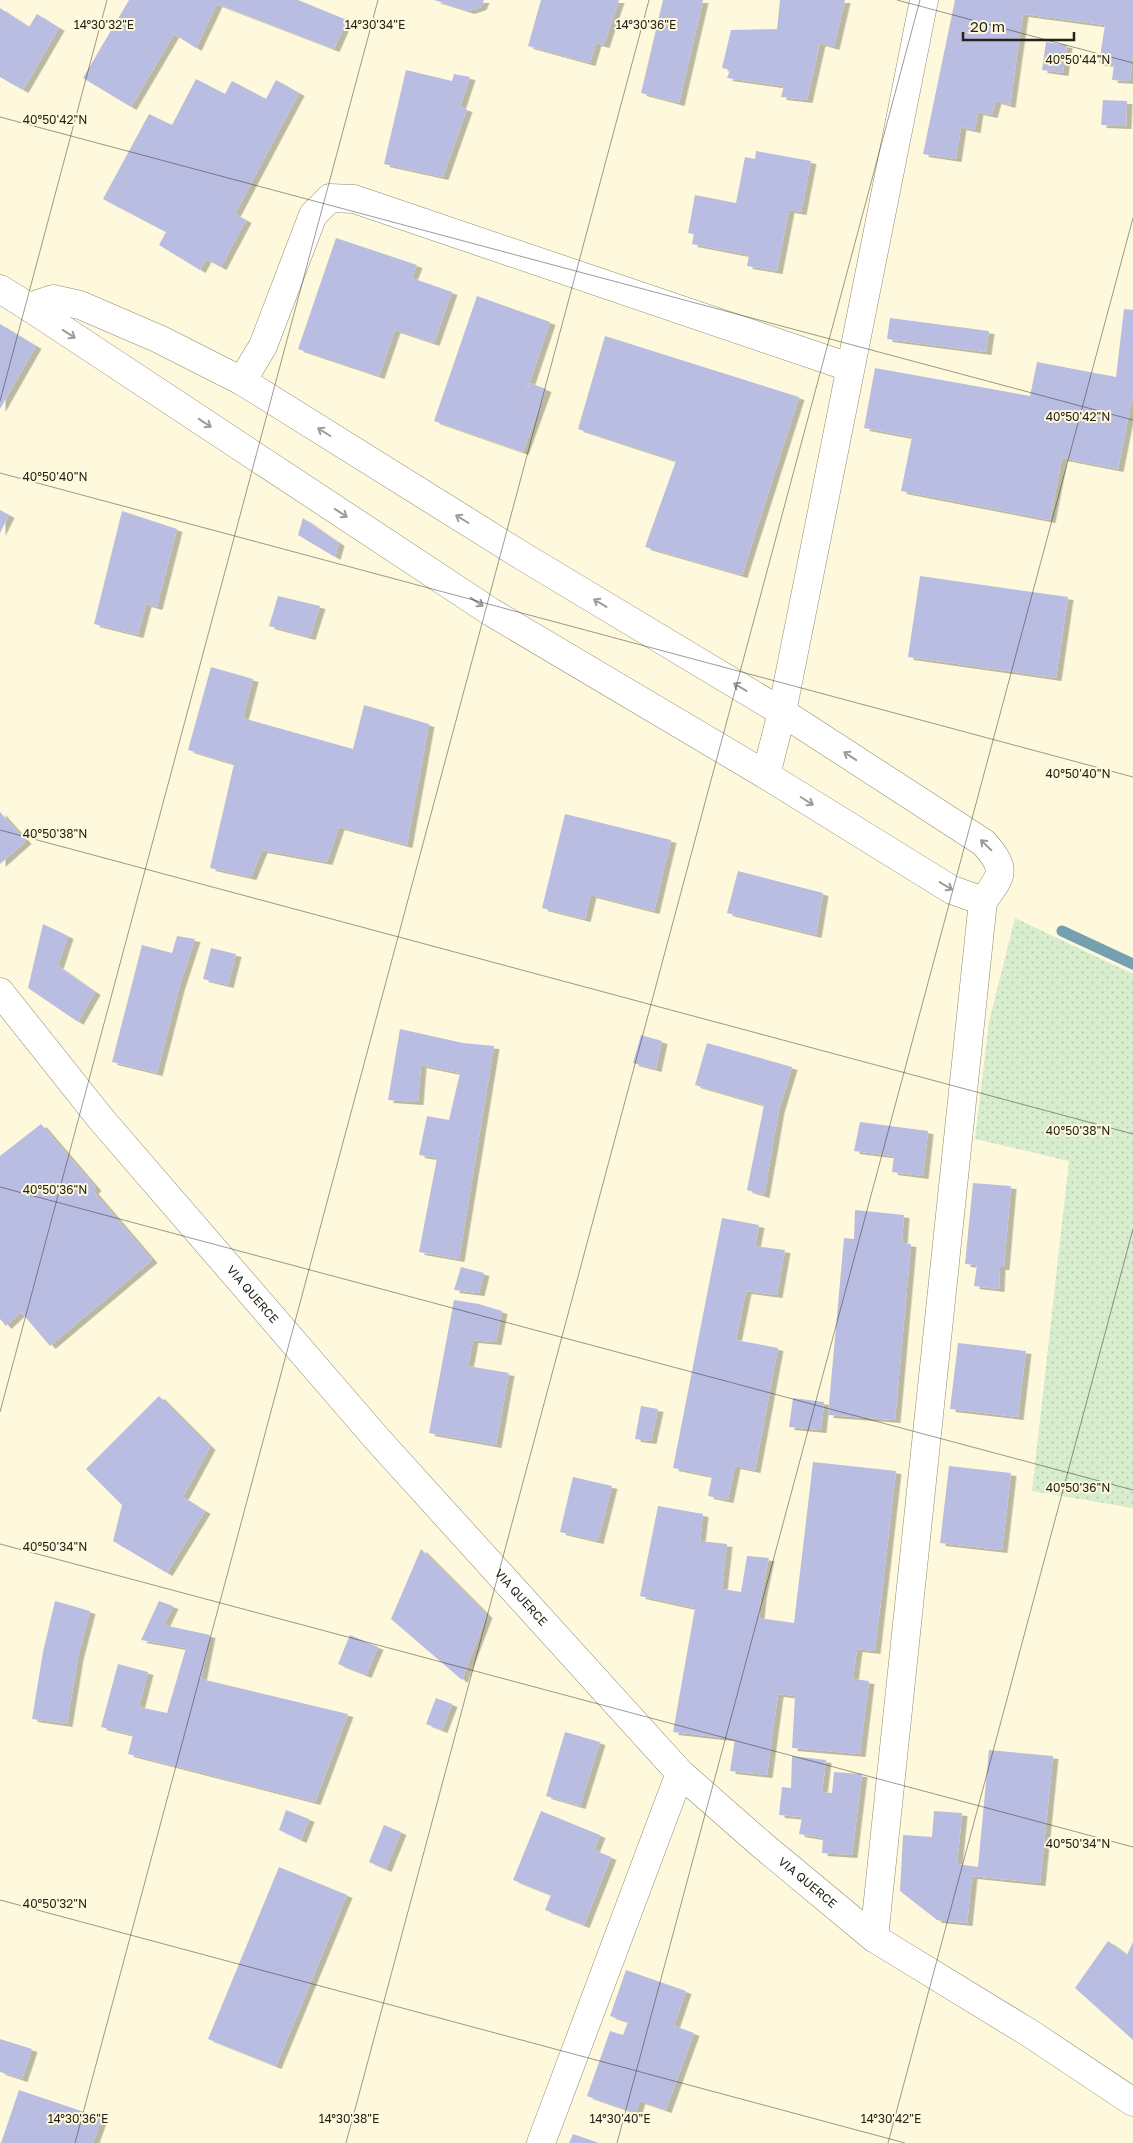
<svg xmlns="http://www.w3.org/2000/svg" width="1133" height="2143" font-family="'Golos Text',sans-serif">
	<defs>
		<pattern id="grass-dots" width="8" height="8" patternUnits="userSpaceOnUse" patternTransform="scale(1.25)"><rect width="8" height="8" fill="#d7edcd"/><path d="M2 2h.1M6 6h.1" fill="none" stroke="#b8cbaf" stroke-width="1.8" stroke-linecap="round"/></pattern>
		<filter id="shadow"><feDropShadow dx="5.5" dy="3" stdDeviation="0" flood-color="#0004"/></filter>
	</defs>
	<rect width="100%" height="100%" fill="#fef9dd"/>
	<!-- grass -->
	<polygon fill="url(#grass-dots)" points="1015,918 1133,974 1133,1508 1032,1491 1069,1161 975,1139 989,1022"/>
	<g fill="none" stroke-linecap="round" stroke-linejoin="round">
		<!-- stream -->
		<polyline stroke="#74a0af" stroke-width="11" points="1062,931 1133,964"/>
	</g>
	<!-- building -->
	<g fill="#babde2" filter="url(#shadow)">
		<polygon points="129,0 298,0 347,20 334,49 217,4 196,48 174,34 131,107 83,78"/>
		<polygon points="434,0 484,0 481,7 469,11"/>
		<polygon points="541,0 619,0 604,45 596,43 590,63 528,46"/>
		<polygon points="663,0 703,0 679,103 641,93"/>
		<polygon points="780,0 845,0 834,47 820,43 807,100 781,97 784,86 727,78 730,70 722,68 731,30 777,29"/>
		<polygon points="955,0 1133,0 1133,51 1130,81 1112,80 1114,64 1099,63 1105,25 1023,14 1010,105 996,101 992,115 978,112 975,130 961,127 956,159 923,154"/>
		<polygon points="0,8 29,27 37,14 59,28 23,90 0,77"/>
		<polygon points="1046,42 1067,45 1063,73 1042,70"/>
		<polygon points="406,70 452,81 454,74 470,77 460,107 467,109 443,177 384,164"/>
		<polygon points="196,79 225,94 232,81 266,99 276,80 299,93 235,214 246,220 221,267 206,259 200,270 159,245 166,232 103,199 149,114 172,125"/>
		<polygon points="1103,100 1127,101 1126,126 1101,125"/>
		<polygon points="756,151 811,161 801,212 789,210 777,271 747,266 749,255 692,244 694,234 688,233 695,195 736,203 745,157 755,159"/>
		<polygon points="336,238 417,265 412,278 452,292 434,343 395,330 379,376 298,349"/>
		<polygon points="477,296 550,322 521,408 530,383 546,389 523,452 434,421"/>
		<polygon points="1124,309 1133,310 1133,394 1118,469 1062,458 1050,520 901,491 912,437 864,428 875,368 1030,396 1037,362 1116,377"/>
		<polygon points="890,318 989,331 986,352 887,339"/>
		<polygon points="0,324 36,346 0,409"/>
		<polygon points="605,336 799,397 742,575 645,547 676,461 578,429"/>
		<polygon points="0,510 9,515 0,533"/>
		<polygon points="122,511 177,529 157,607 146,604 138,635 94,624"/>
		<polygon points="303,518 339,543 335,557 298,535"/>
		<polygon points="920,576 1068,597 1056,678 908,657"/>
		<polygon points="278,596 320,606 310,637 269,626"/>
		<polygon points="211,667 253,679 243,718 353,749 364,705 429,724 407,845 339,827 327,862 262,850 251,877 210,868 234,764 188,750"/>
		<polygon points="0,812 26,841 0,864"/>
		<polygon points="565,814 671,840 654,911 591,895 585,919 542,908"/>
		<polygon points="738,871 823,893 816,935 727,913"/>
		<polygon points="43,924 68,936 58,966 95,992 78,1022 28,988"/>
		<polygon points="177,936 195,939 179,988 157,1073 112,1062 142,945 172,953"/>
		<polygon points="211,948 236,954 228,985 203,979"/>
		<polygon points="400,1029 463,1043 494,1046 459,1259 419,1252 437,1158 419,1155 427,1116 449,1120 460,1073 421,1065 418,1102 388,1100"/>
		<polygon points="641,1035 662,1041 656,1069 633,1063"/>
		<polygon points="707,1043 792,1067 779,1110 764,1195 747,1190 764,1105 695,1085"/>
		<polygon points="860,1122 928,1131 923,1176 892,1172 894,1156 854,1151"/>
		<polygon points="41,1124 96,1188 93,1191 152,1260 50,1346 21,1312 6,1326 0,1319 0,1156"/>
		<polygon points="973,1183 1011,1186 1004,1267 1000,1267 999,1289 974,1286 977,1265 965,1264"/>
		<polygon points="855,1210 904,1215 902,1243 911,1244 895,1420 828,1415 844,1238 854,1239"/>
		<polygon points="722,1218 759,1225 755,1246 785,1250 777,1295 746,1291 736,1340 778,1348 755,1470 735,1466 728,1500 708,1496 712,1476 673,1468"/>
		<polygon points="461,1267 484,1273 479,1293 454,1290"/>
		<polygon points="454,1300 479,1304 502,1311 496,1342 473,1340 468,1366 509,1373 496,1445 429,1433"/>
		<polygon points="958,1343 1026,1351 1018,1417 950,1409"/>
		<polygon points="159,1396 210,1447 183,1497 205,1511 167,1573 113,1541 122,1505 86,1469"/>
		<polygon points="793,1398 824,1402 821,1430 789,1427"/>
		<polygon points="641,1406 658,1409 651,1441 635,1439"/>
		<polygon points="813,1462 896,1471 875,1651 857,1649 853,1679 869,1681 860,1754 792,1748 795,1696 778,1694 767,1775 730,1771 735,1739 673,1732 695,1608 640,1596 658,1506 703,1514 700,1541 727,1544 722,1589 741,1592 747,1556 769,1558 761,1596 759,1618 794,1623"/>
		<polygon points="949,1466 1011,1473 1002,1550 940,1543"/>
		<polygon points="573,1477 612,1486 598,1541 560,1532"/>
		<polygon points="421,1549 487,1615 462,1680 391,1619"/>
		<polygon points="55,1601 90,1611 78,1657 67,1724 32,1719 43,1652"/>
		<polygon points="159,1601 173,1606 164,1625 210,1635 201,1679 348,1714 315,1802 128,1754 133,1735 101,1727 118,1664 148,1672 139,1707 167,1713 186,1648 141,1640"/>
		<polygon points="350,1635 378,1647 366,1675 338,1664"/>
		<polygon points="436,1698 452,1704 442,1730 426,1724"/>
		<polygon points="565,1732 600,1742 580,1806 546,1796"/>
		<polygon points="989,1750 1053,1756 1040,1883 972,1876 967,1923 937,1920 900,1891 903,1835 932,1837 934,1811 962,1813 957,1864 978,1867"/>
		<polygon points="792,1756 826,1760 822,1792 832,1793 834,1772 862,1774 852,1855 822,1853 823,1838 799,1834 802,1817 779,1815 782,1787 791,1788"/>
		<polygon points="286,1810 309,1819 301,1840 279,1830"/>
		<polygon points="541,1811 600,1835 594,1850 611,1857 584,1925 545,1910 551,1895 513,1880"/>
		<polygon points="384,1825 401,1832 386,1869 369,1862"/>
		<polygon points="279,1867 347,1895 276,2066 208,2039"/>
		<polygon points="1108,1941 1127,1955 1133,1942 1133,2040 1075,1988"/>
		<polygon points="626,1970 686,1991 674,2026 694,2033 666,2110 640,2101 636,2113 587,2096 610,2031 623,2035 628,2022 610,2016"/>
		<polygon points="0,2039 32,2049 22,2079 0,2072"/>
		<polygon points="19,2090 102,2118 93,2143 1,2143"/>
		<polygon points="573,2134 599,2143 569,2143"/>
	</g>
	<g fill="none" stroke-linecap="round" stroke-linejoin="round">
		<defs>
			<g id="minor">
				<polyline points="0,289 29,307"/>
				<polyline points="242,381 263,346 313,215 330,198 354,199 849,367"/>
				<path d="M 782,712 L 984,843 C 1007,870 1003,874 983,901 L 874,1938"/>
				<polyline points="766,775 952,890 983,901"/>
				<polyline points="541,2143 680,1773"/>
			</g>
			<g id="tertiary">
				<polyline points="29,307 491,612 766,775 782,712 924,0"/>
				<polyline points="29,307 53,299 80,305 159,339 242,381 524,557 782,712"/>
				<path id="s1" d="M 0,992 L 101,1119 L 378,1440 L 680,1773 L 762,1845 L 874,1938 L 1031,2034 L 1133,2102"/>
			</g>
		</defs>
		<!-- minor casing -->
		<use href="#minor" stroke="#8f8a71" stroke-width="29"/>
		<!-- tertiary casing -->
		<use href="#tertiary" stroke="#8f8a71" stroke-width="29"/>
		<!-- minor -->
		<use href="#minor" stroke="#fff" stroke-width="28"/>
		<!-- tertiary -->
		<use href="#tertiary" stroke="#fff" stroke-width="28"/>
	</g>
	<!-- one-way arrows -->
	<defs><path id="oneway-shaft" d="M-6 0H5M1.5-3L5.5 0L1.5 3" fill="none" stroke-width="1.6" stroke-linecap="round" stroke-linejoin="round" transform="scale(1.25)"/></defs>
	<g stroke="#9d9c98">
		<use href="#oneway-shaft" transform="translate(69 334) rotate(33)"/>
		<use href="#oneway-shaft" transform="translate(205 423) rotate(33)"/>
		<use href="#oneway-shaft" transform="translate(324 432) rotate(-148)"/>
		<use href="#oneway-shaft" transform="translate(341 513) rotate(33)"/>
		<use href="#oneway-shaft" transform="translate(462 519) rotate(-148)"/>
		<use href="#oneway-shaft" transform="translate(477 602) rotate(33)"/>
		<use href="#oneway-shaft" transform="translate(600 603) rotate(-149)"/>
		<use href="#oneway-shaft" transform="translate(740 687) rotate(-149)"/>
		<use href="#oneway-shaft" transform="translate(850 756) rotate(-147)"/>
		<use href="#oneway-shaft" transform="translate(807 801) rotate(32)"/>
		<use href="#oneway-shaft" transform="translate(986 845) rotate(-136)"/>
		<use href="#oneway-shaft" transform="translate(946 886) rotate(31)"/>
	</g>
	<!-- ticks -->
	<path fill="none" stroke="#252319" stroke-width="1" stroke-opacity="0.45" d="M 897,0 L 1133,63M 0,117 L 1133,420M 0,401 L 107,0M 0,473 L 1133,777M 0,830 L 1133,1134M 0,1187 L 1133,1490M 0,1412 L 378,0M 0,1544 L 1133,1847M 0,1900 L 905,2143M 75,2143 L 649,0M 346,2143 L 920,0M 617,2143 L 1133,218M 888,2143 L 1133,1229"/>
	<g text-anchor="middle" stroke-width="4" stroke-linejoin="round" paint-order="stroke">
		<!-- street labels -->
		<g font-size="12" fill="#252319" stroke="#fef9dd">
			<text dy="4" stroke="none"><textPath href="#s1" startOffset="394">VIA QUERCE</textPath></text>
			<text dy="4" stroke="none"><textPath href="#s1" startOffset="799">VIA QUERCE</textPath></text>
			<text dy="4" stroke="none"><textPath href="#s1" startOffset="1204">VIA QUERCE</textPath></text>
		</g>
	</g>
	<g font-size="12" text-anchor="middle" fill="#252319" stroke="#fef9dd" stroke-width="4" stroke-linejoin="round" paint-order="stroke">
		<text x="104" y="29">14°30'32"E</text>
		<text x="375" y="29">14°30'34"E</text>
		<text x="646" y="29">14°30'36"E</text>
		<text x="1078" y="64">40°50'44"N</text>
		<text x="55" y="124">40°50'42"N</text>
		<text x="1078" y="421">40°50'42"N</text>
		<text x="55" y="481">40°50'40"N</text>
		<text x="1078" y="778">40°50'40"N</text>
		<text x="55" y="838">40°50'38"N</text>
		<text x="1078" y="1135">40°50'38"N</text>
		<text x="55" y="1194">40°50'36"N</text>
		<text x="1078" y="1492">40°50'36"N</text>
		<text x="55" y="1551">40°50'34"N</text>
		<text x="1078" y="1848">40°50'34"N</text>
		<text x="55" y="1908">40°50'32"N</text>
		<text x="78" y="2123">14°30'36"E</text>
		<text x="349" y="2123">14°30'38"E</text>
		<text x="620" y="2123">14°30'40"E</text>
		<text x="891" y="2123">14°30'42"E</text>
	</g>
	<!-- scale -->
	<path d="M963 32v8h111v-8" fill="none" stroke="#252319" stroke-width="2.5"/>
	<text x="970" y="32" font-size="15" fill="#252319" stroke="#fef9dd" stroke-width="4" paint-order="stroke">20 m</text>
</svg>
